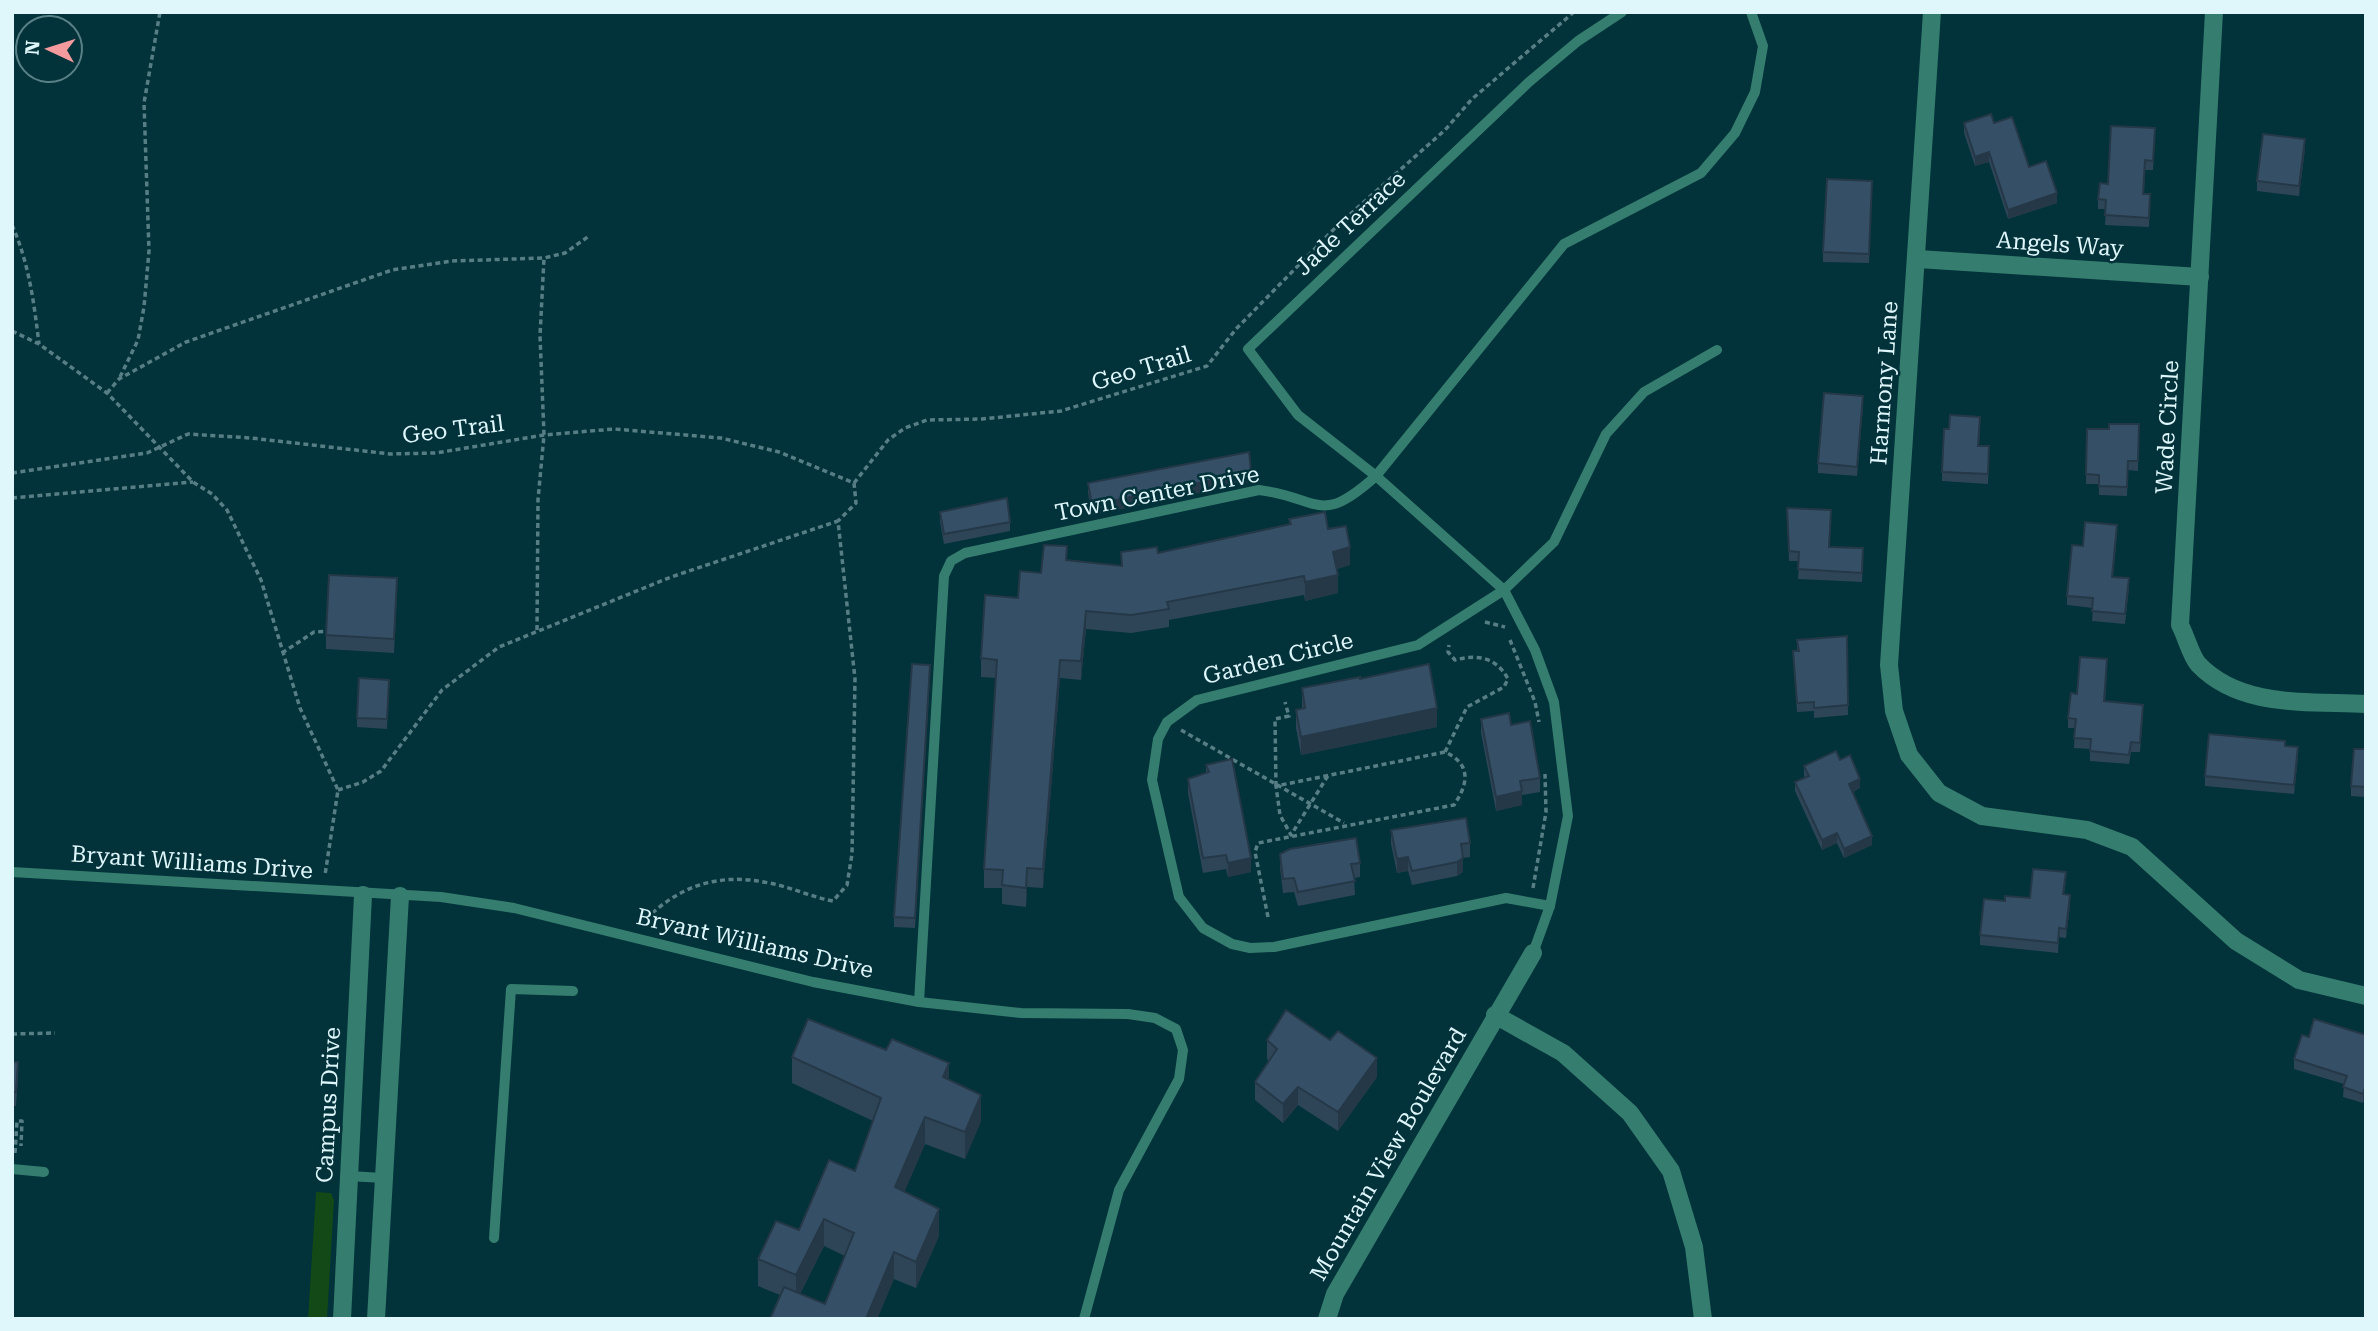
<svg xmlns="http://www.w3.org/2000/svg" width="2378" height="1331" font-family="'Roboto Serif',serif">
	<rect width="100%" height="100%" fill="#02323a"/>
	<!-- green -->
	<polygon fill="#134917" points="316,1192 331,1193 334,1200 327,1319 308,1319"/>
	<g fill="none" stroke-linecap="round" stroke-linejoin="round">
		<!-- path -->
		<g stroke="#587e85" stroke-width="3.5" stroke-dasharray="5 3.5" stroke-linecap="butt">
			<path d="M 12,225 C 29,263 34,303 39,344"/>
			<polyline points="12,331 39,344 107,393 193,482 212,494 227,510 261,580 300,708 338,790 325,875"/>
			<polyline points="120,377 138,340 144,307 149,251 144,103 160,12"/>
			<polyline points="107,393 119,379 186,342 392,270 452,261 544,258 565,253 589,236"/>
			<polyline points="12,473 147,453 188,434 251,438 390,454 436,453 544,435 614,429 721,438 779,452 854,483 856,503 838,521"/>
			<polyline points="854,483 888,440 905,428 927,420 982,419 1061,411 1207,366 1236,329 1338,225 1445,130 1472,99 1574,12"/>
			<polyline points="12,498 193,482"/>
			<polyline points="1485,622 1505,627"/>
			<polyline points="537,630 538,500 544,435 540,336 544,258"/>
			<polyline points="1510,640 1535,702 1539,722"/>
			<polyline points="282,653 314,632 330,631"/>
			<polyline points="1181,730 1344,823"/>
			<path d="M 1445,752 L 1467,707 L 1504,687 L 1508,679 C 1496,657 1478,654 1455,660 L 1448,652 L 1449,645"/>
			<polyline points="1276,786 1275,719 1289,716 1285,702"/>
			<polyline points="338,790 363,782 381,771 442,690 499,647 671,577 838,521"/>
			<polyline points="1533,888 1546,812 1545,774"/>
			<path d="M 1268,917 L 1255,852 L 1258,843 L 1454,805 C 1469,783 1471,764 1445,752 L 1276,786 L 1280,815 L 1291,835 L 1329,774"/>
			<path d="M 640,925 C 677,886 717,872 769,883 C 791,887 811,897 833,901 L 847,885 L 852,854 L 855,679 L 838,521"/>
			<polyline points="12,1034 55,1033"/>
			<polyline points="15,1153 17,1121 22,1121 21,1146"/>
		</g>
		<!-- service -->
		<g stroke="#357d6e" stroke-width="10">
			<polyline points="12,872 441,897 514,908 813,982 919,1002 1021,1013 1128,1014 1155,1018 1176,1029 1183,1050 1179,1079 1119,1190 1084,1319"/>
			<polyline points="1550,906 1506,898 1274,947 1250,948 1232,944 1203,928 1179,897 1152,780 1158,739 1167,722 1197,700 1418,645 1504,590 1554,542 1606,434 1644,392 1717,350"/>
			<polyline points="1533,953 1550,906 1568,816 1554,702 1535,650 1504,590 1376,476 1298,415 1248,349 1529,82 1578,41 1622,12"/>
			<path d="M 919,1002 L 944,576 L 951,561 L 965,553 L 1259,490 C 1322,498 1319,527 1376,476 L 1564,244 L 1701,173 L 1735,133 L 1755,92 L 1763,46 L 1751,12"/>
			<polyline points="12,1169 44,1172"/>
			<polyline points="349,1176 383,1178"/>
			<polyline points="494,1238 511,989 573,991"/>
		</g>
		<!-- minor -->
		<g stroke="#357d6e" stroke-width="18">
			<polyline points="1932,12 1889,665 1894,711 1909,755 1939,793 1982,816 2087,830 2132,847 2236,941 2299,980 2366,996"/>
			<path d="M 2214,12 L 2180,625 C 2186,636 2190,654 2198,664 C 2241,709 2309,701 2366,704"/>
			<polyline points="1918,259 2200,277"/>
			<polyline points="1495,1015 1563,1053 1630,1113 1671,1171 1694,1247 1703,1319"/>
			<polyline points="1327,1319 1335,1294 1533,953"/>
		</g>
		<!-- tertiary -->
		<g stroke="#357d6e" stroke-width="18">
			<polyline points="342,1319 363,895"/>
			<polyline points="376,1319 400,896"/>
		</g>
	</g>
	<!-- wall -->
	<g fill="#2e4558" fill-rule="evenodd">
		<polygon points="1964,123 1994,123 2057,203 2008,219 1989,162 1975,166 1964,133"/>
		<polygon points="2155,138 2153,170 2145,170 2144,194 2150,194 2149,227 2105,225 2106,209 2098,209 2098,199 2108,184"/>
		<polygon points="2305,149 2299,196 2257,191 2257,181"/>
		<polygon points="1872,181 1869,263 1823,262 1823,252"/>
		<polygon points="1863,406 1857,476 1818,473 1818,463"/>
		<polygon points="2139,424 2138,471 2128,470 2127,496 2099,495 2099,484 2086,484 2087,429 2109,429"/>
		<polygon points="1980,426 1979,446 1989,456 1988,484 1942,481 1942,472 1949,429"/>
		<polygon points="1251,482 1092,515 1088,493 1088,483"/>
		<polygon points="940,512 1010,522 1010,531 944,544 940,522"/>
		<polygon points="1787,517 1830,547 1863,558 1862,582 1798,579 1799,561 1789,561"/>
		<polygon points="1289,519 1328,529 1350,565 1337,569 1338,593 1305,601 1304,595 1169,620 1169,627 1131,633 1086,629 1081,680 1060,678 1043,888 1027,887 1026,907 1002,904 1002,888 984,888 984,869 996,678 981,677 981,658 1018,598 1041,573 1067,560 1121,566 1158,553 1289,524"/>
		<polygon points="2117,534 2113,577 2129,588 2125,624 2092,621 2093,608 2067,605 2067,596 2083,546"/>
		<polygon points="397,592 394,653 326,649 326,635"/>
		<polygon points="1847,636 1848,715 1814,718 1814,711 1797,712 1793,651 1797,651 1797,640"/>
		<polygon points="2107,669 2105,702 2143,714 2140,752 2131,752 2129,764 2090,761 2090,749 2074,748 2075,728 2068,728 2068,718 2077,694"/>
		<polygon points="930,674 915,928 894,927 894,917"/>
		<polygon points="1360,679 1437,727 1301,755 1296,728 1296,710 1302,708 1302,688"/>
		<polygon points="389,680 387,729 357,727 357,718"/>
		<polygon points="1481,719 1511,725 1540,778 1540,792 1522,795 1522,805 1496,811 1481,733"/>
		<polygon points="2285,746 2298,757 2294,794 2205,786 2205,776"/>
		<polygon points="2366,749 2366,797 2351,796 2351,786"/>
		<polygon points="1840,760 1860,788 1853,792 1872,845 1844,858 1837,843 1822,850 1795,791 1795,782 1805,778 1804,775 1804,766"/>
		<polygon points="1206,765 1251,872 1228,877 1226,869 1203,873 1188,793 1188,779 1206,773"/>
		<polygon points="1391,830 1470,843 1470,857 1463,858 1463,872 1457,876 1412,885 1408,871 1397,873 1391,844"/>
		<polygon points="1280,854 1360,863 1360,877 1354,878 1355,895 1298,906 1294,892 1283,893 1280,868"/>
		<polygon points="2066,882 2064,894 2070,905 2066,938 2059,937 2058,953 1980,945 1980,935 2030,898"/>
		<polygon points="2366,1035 2366,1093 2363,1103 2343,1097 2344,1084 2294,1069 2294,1059 2309,1037"/>
		<polygon points="1267,1040 1377,1077 1338,1131 1298,1105 1283,1123 1255,1100 1255,1082 1269,1061 1267,1059"/>
		<path d="M 886,1050 L 949,1080 L 981,1121 L 965,1159 L 925,1144 L 904,1192 L 939,1236 L 916,1288 L 894,1279 L 877,1319 L 770,1319 L 780,1295 L 758,1286 L 758,1259 L 799,1230 L 855,1171 L 873,1121 L 792,1083 L 792,1057 ZM 824,1246 L 845,1256 L 825,1304 L 800,1294 Z"/>
		<polygon points="12,1062 18,1076 16,1106 12,1106"/>
	</g>
	<!-- shaded-wall -->
	<g fill="#253847">
		<polygon points="2305,139 2305,149 2299,196 2299,186"/>
		<polygon points="1989,152 1989,162 1975,166 1975,157"/>
		<polygon points="2057,193 2057,203 2008,219 2008,210"/>
		<polygon points="1863,396 1863,406 1857,476 1857,467"/>
		<polygon points="1251,472 1251,482 1092,515 1092,505"/>
		<polygon points="1350,547 1350,565 1333,570 1333,552"/>
		<polygon points="1338,575 1338,593 1305,601 1305,582"/>
		<polygon points="1086,611 1086,629 1081,680 1081,661"/>
		<polygon points="1060,660 1060,678 1043,888 1043,869"/>
		<polygon points="1437,708 1437,727 1301,755 1301,737"/>
		<polygon points="2298,747 2298,757 2294,794 2294,785"/>
		<polygon points="1860,779 1860,788 1849,794 1849,784"/>
		<polygon points="1522,791 1522,805 1496,811 1496,797"/>
		<polygon points="1837,833 1837,843 1822,850 1822,840"/>
		<polygon points="1872,836 1872,845 1844,858 1844,849"/>
		<polygon points="1408,857 1408,871 1397,873 1397,859"/>
		<polygon points="1251,858 1251,872 1228,877 1228,863"/>
		<polygon points="1463,858 1463,872 1457,876 1457,862"/>
		<polygon points="1027,868 1027,887 1026,907 1026,888"/>
		<polygon points="2070,895 2070,905 2066,938 2066,929"/>
		<polygon points="1377,1058 1377,1077 1338,1131 1338,1112"/>
		<polygon points="949,1063 949,1090 943,1077"/>
		<polygon points="2366,1084 2366,1093 2363,1103 2363,1094"/>
		<polygon points="1298,1087 1298,1105 1283,1123 1283,1104"/>
		<polygon points="981,1095 981,1121 965,1159 965,1132"/>
		<polygon points="925,1117 925,1144 895,1214 895,1187"/>
		<polygon points="939,1209 939,1236 916,1288 916,1262"/>
		<polygon points="824,1219 824,1246 796,1302 796,1275"/>
		<polygon points="894,1252 894,1279 877,1319 866,1319"/>
	</g>
	<!-- building -->
	<g fill="#355066" stroke="#253847" stroke-width="2">
		<polygon points="1991,114 1994,123 2012,117 2029,167 2046,161 2057,193 2008,210 1989,152 1975,157 1964,123"/>
		<polygon points="2111,126 2155,128 2153,161 2145,160 2143,194 2150,194 2149,218 2105,215 2106,200 2098,199 2100,183 2108,184"/>
		<polygon points="2263,134 2305,139 2299,186 2257,181"/>
		<polygon points="1827,179 1872,181 1869,254 1823,252"/>
		<polygon points="1824,393 1863,396 1857,467 1818,463"/>
		<polygon points="1950,415 1980,417 1978,446 1989,446 1988,474 1942,472 1944,429 1949,429"/>
		<polygon points="2109,424 2139,424 2138,461 2128,461 2127,487 2099,486 2099,475 2086,474 2087,429 2109,429"/>
		<polygon points="1249,452 1251,472 1092,505 1088,483"/>
		<polygon points="1007,498 1010,522 944,534 940,512"/>
		<polygon points="1787,508 1831,510 1829,547 1863,548 1862,573 1798,569 1799,552 1789,551"/>
		<polygon points="1325,512 1328,529 1346,526 1350,547 1333,552 1338,575 1305,582 1304,576 1167,602 1169,609 1131,615 1086,611 1081,661 1060,660 1043,869 1027,868 1026,888 1002,885 1003,870 984,869 997,660 981,658 985,595 1018,598 1020,571 1041,573 1044,545 1067,546 1066,560 1122,566 1121,552 1157,547 1158,553 1291,524 1289,519"/>
		<polygon points="2085,522 2117,525 2112,577 2129,578 2125,614 2092,611 2093,598 2067,596 2072,545 2083,546"/>
		<polygon points="329,575 397,578 394,639 326,635"/>
		<polygon points="1847,636 1848,705 1814,708 1814,702 1797,703 1793,651 1799,651 1797,640"/>
		<polygon points="2080,657 2107,659 2104,701 2143,705 2140,743 2131,742 2129,755 2090,751 2091,739 2074,738 2076,719 2068,718 2071,693 2077,694"/>
		<polygon points="912,664 930,665 915,918 894,917"/>
		<polygon points="1429,664 1437,708 1301,737 1296,710 1305,708 1302,688 1360,677 1360,679"/>
		<polygon points="359,678 389,680 387,719 357,718"/>
		<polygon points="1509,713 1511,725 1530,721 1540,778 1520,781 1522,791 1496,797 1481,719"/>
		<polygon points="2209,734 2285,741 2285,746 2298,747 2294,785 2205,776"/>
		<polygon points="2354,749 2366,749 2366,787 2351,786"/>
		<polygon points="1836,751 1840,760 1850,755 1860,779 1849,784 1872,836 1844,849 1837,833 1822,840 1795,782 1809,776 1804,766"/>
		<polygon points="1232,759 1251,858 1228,863 1226,855 1203,858 1188,779 1209,772 1206,765"/>
		<polygon points="1466,818 1470,843 1461,844 1463,858 1457,862 1412,871 1408,857 1397,859 1391,830"/>
		<polygon points="1356,838 1360,863 1351,864 1355,881 1298,892 1294,878 1283,879 1280,854 1290,849"/>
		<polygon points="2033,869 2066,872 2063,894 2070,895 2066,929 2059,928 2058,943 1980,935 1984,899 2005,901 2005,896 2030,898"/>
		<polygon points="1286,1010 1330,1040 1338,1031 1377,1058 1338,1112 1298,1087 1283,1104 1255,1082 1277,1049 1267,1040"/>
		<polygon points="808,1019 886,1050 892,1039 949,1063 943,1077 981,1095 965,1132 925,1117 895,1187 939,1209 916,1262 894,1252 866,1319 770,1319 784,1287 825,1304 854,1233 824,1219 796,1275 758,1259 776,1221 799,1230 829,1160 855,1171 881,1098 792,1057"/>
		<polygon points="2314,1019 2366,1035 2366,1084 2363,1094 2343,1087 2347,1076 2294,1059 2302,1035 2309,1037"/>
		<polygon points="12,1062 18,1062 16,1092 12,1092"/>
	</g>
	<g text-anchor="middle" stroke-width="5" stroke-linejoin="round" paint-order="stroke">
		<!-- street labels -->
		<g font-size="23" fill="#dff6fb" stroke="#02323a">
			<text transform="translate(1350 223) rotate(-43)" y="8">Jade Terrace</text>
			<text transform="translate(2060 244) rotate(4)" y="8">Angels Way</text>
			<text transform="translate(1141 368) rotate(-17)" y="8">Geo Trail</text>
			<text transform="translate(1884 383) rotate(-86)" y="8">Harmony Lane</text>
			<text transform="translate(2167 427) rotate(-87)" y="8">Wade Circle</text>
			<text transform="translate(453 429) rotate(-7)" y="8">Geo Trail</text>
			<text transform="translate(1157 493) rotate(-11)" y="8">Town Center Drive</text>
			<text transform="translate(1278 658) rotate(-14)" y="8">Garden Circle</text>
			<text transform="translate(192 862) rotate(4)" y="8">Bryant Williams Drive</text>
			<text transform="translate(755 943) rotate(13)" y="8">Bryant Williams Drive</text>
			<text transform="translate(328 1105) rotate(-87)" y="8">Campus Drive</text>
			<text transform="translate(1388 1154) rotate(-60)" y="8">Mountain View Boulevard</text>
		</g>
	</g>
	<!-- border -->
	<rect width="2378" height="1331" fill="none" stroke="#dff6fb" stroke-width="28"/>
	<!-- north arrow -->
	<g transform="translate(49 49) rotate(274)"><circle r="33" fill="#02323a" stroke="#5a8087" stroke-width="2"/>
	<path d="M0-5L12 26L0 18L-12 26Z" fill="#f59b9d"/>
	<text y="-10" font-size="19" font-weight="bold" text-anchor="middle" fill="#dff6fb">N</text>
	</g>
</svg>
